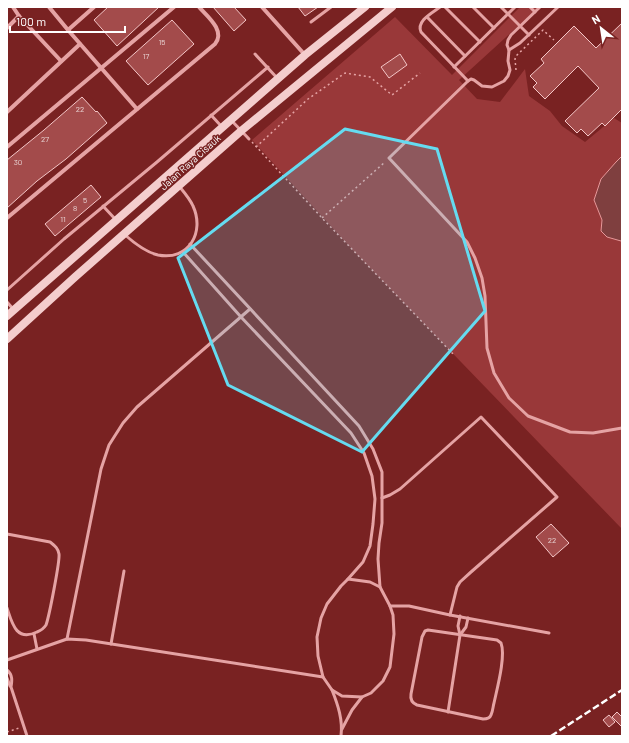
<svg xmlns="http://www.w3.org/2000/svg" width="629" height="743" font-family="Barlow,sans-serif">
	<rect width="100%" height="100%" fill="#792222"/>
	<!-- green -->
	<polygon fill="#993839" points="520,7 539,7 459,80 477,99 500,102 525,69 529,96 550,111 562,126 585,142 614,118 622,123 622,487 621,488 622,491 622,529 351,248 252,140 395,17 452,75"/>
	<!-- water -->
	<polygon fill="#7f3f3f" stroke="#e69799" points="622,156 622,241 621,241 607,237 601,231 602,220 594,200 601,179 616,162"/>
	<!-- building -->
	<g fill="#a34b4b" stroke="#f4c6c7">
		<polygon points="108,7 159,7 117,46 94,20"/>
		<polygon points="213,7 234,7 246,20 234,31"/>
		<polygon points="298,7 318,7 305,16"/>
		<polygon points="172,20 194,44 148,85 126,61"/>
		<polygon points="622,23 622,109 605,126 602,123 588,136 581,129 577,133 565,121 599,88 578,66 545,99 533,87 537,83 530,76 544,63 541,59 574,26 596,48"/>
		<polygon points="400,54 407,65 389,78 381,67"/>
		<polygon points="82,97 96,112 97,111 107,123 66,159 37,181 7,208 7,160 44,130"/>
		<polygon points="91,185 101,197 55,236 45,224"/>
		<polygon points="551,524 569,543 553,557 536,537"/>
		<polygon points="617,712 622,717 622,727 612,717"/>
		<polygon points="609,715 615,722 609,727 603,720"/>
	</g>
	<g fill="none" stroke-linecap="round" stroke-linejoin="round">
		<!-- path -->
		<g stroke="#e5a3a4" stroke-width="1.5" stroke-dasharray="2 3" stroke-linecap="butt">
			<polyline points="516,70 515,59 516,56 543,30 554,40"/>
			<polyline points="252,142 322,218 455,356"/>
			<polyline points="256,147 308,99 345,73 370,77 392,95 420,73"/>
			<polyline points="322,218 385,162"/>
			<polyline points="7,732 19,728"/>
		</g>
		<!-- lane -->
		<g stroke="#e5a3a4" stroke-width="3">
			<path d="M 440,7 C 432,13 416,21 421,32 L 468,81"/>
			<polyline points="445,7 480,42"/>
			<polyline points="473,7 494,28"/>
			<polyline points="501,7 529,35"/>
			<polyline points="530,7 535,12"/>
			<polyline points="540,7 511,35 508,40 507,45 509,50 508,61 510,70 508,76 504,81 492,87 482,86 474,80 471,79 468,81 389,158 467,242 475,258 482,278 485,296 487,348 494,373 509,398 528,416 570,432 593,433 622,428"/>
			<polyline points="427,17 465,56"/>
			<polyline points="311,22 331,7"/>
			<polyline points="509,50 520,43 558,7"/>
			<polyline points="255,54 278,79"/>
			<polyline points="454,67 515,7"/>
			<polyline points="211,115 222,127"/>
			<polyline points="232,121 249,139"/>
			<polyline points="103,206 116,220"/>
			<path d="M 124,234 C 134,243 145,252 158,255 C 189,261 205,232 193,206 C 190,199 184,192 179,186"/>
			<polyline points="190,244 359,426 373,449 382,472 382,523 379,543 378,559 380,587"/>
			<polyline points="183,252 241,317 351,433 364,453 372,476 375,499 373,524 370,546 363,562 348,579"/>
			<polyline points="7,290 64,239 157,162 268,67"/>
			<polyline points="7,302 14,310"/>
			<polyline points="382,498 390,495 400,489 481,417 557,497 471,572 460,582 457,587 450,615"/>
			<path d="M 7,534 L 50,542 C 55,546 58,548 59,554 C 60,561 49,617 46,625 C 44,628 40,631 37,632 C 16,642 12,623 7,608"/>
			<polygon points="348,579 370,582 380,587 390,606 393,615 394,634 390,667 383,681 371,693 362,697 342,696 332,690 323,677 318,656 317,637 321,618 327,604 341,586"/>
			<polyline points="390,606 409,606 450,615 549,633"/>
			<path d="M 428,630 L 497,640 L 501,643 C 506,656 497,689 494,703 C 493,706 493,711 491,715 C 490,718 487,719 483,719 L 417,705 C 412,703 410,700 411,694 L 422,637 L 425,631 Z"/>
			<polyline points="34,634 37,649"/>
			<polyline points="460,635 466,627 468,618"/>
			<polyline points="67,639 101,469 109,445 123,423 137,407 250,309"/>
			<polyline points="111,644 124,571"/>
			<polyline points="7,660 67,639 86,640 323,677"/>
			<path d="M 7,670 C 13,675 12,681 11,687 L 27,736"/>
			<polyline points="7,678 10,686"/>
			<path d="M 332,690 C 338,705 343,720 341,736"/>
			<polyline points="448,712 460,635 458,626 460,616"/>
			<polyline points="342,729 352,710 362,697"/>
		</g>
		<!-- street -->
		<g stroke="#e5a3a4" stroke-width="4">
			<polyline points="13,7 19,16 61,61"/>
			<polyline points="49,7 68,30 137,109"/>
			<polyline points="262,7 305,55"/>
			<polyline points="7,28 19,16"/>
			<polyline points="68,30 94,7"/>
			<polyline points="7,112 80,44"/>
			<polyline points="7,147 174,7"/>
			<path d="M 7,218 L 215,44 C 226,31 207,16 199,7"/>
		</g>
		<!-- secondary -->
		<g stroke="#f4cdcd" stroke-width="8">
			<polyline points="7,316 305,55 365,7"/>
			<polyline points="7,339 75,277 241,131 392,7"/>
		</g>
		<!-- rail -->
		<polyline stroke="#fff" stroke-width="2.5" stroke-dasharray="7 3" stroke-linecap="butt" points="551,736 622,690"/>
	</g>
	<!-- marked area -->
	<path fill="#65dbf0" fill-opacity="0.2" stroke="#65dbf0" stroke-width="3" stroke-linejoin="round" d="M 345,129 L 437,149 L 485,311 L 362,452 L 228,385 L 178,258 Z"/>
	<g text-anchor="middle" stroke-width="3" stroke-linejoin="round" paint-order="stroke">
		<!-- number labels -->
		<g font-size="8" fill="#e8d2d2">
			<text x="162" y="45">15</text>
			<text x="146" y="59">17</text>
			<text x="80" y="112">22</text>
			<text x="45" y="142">27</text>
			<text x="18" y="165">30</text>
			<text x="85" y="203">5</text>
			<text x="75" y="211">8</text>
			<text x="63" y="222">11</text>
			<text x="552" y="543">22</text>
		</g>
		<!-- street labels -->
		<g font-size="10" fill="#fff" stroke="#792222">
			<text transform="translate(190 162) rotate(-42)" y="4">Jalan Raya Cisauk</text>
		</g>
	</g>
	<!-- border -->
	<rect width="629" height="743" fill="none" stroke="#ffffff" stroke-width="16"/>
	<!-- north arrow -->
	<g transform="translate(601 28) rotate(330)" stroke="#792222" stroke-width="3" paint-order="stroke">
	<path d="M0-3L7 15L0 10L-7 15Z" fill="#ffffff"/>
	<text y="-6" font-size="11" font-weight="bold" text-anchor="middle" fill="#ffffff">N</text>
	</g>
	<!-- scale -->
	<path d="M10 26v6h115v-6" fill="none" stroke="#ffffff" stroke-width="2"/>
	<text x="16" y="26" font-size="12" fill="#ffffff" stroke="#792222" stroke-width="3" paint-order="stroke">100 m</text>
</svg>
